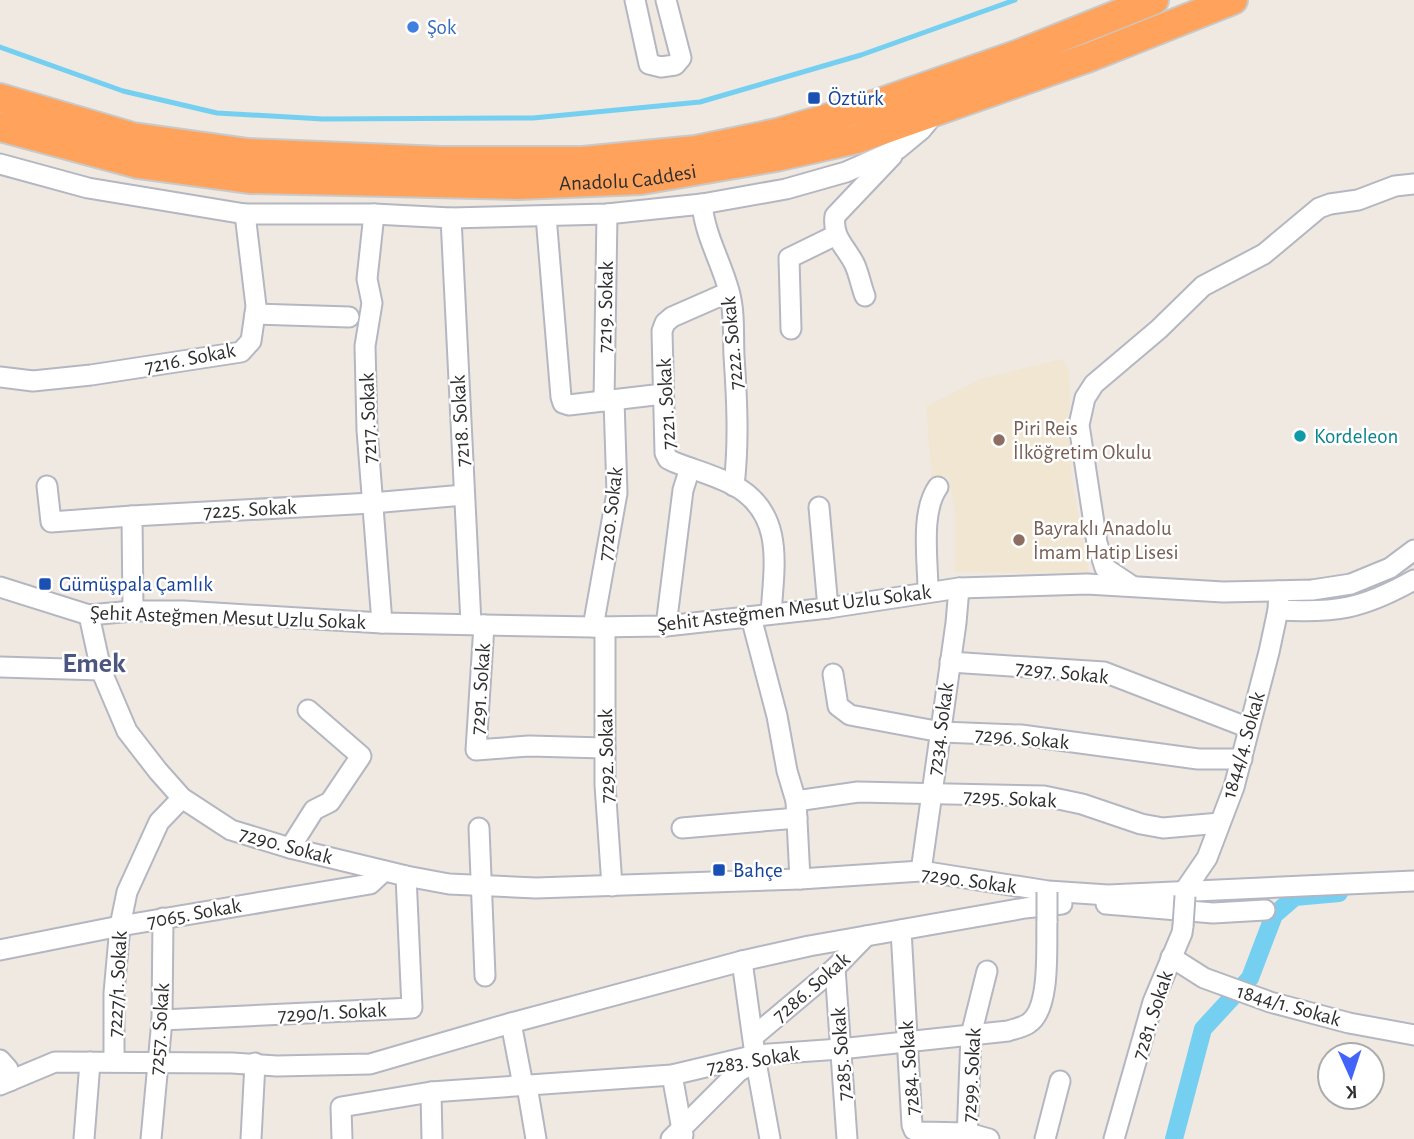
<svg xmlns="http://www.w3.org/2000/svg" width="1414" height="1139" font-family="'Alegreya Sans',sans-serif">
	<rect width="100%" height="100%" fill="#efe9e1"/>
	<!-- education -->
	<polygon fill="#f0e6d1" points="1062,359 1069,369 1071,474 1089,573 955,572 955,509 948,477 932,481 926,407 980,379"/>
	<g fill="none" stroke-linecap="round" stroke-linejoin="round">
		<!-- stream -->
		<polyline stroke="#75cff0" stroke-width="5" points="0,47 123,91 217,113 323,119 533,118 700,102 861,55 1015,0"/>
		<!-- canal -->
		<polyline stroke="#75cff0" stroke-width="18" points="1174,1139 1203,1029 1250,978 1274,915 1295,897 1339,893"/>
		<defs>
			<g id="minor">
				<polyline points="635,0 649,64 661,67 675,65 681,58 666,0"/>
				<polyline points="0,164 88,188 245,214 374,214 451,218 607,214 702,204 786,189 846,172 898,149 921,130 935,113"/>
				<path d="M 702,204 C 705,236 721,261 729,291 C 735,312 733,335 734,356 C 737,400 739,443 734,486"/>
				<polyline points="374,214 367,279 372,303 365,346 367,430 382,623"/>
				<polyline points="546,216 561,397 563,403 569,405 663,394"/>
				<polyline points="451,218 471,624"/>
				<path d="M 729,292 L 672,317 L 665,323 L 662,331 L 665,453 L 668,459 L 674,462 C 694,470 717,476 735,486 C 785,514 774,566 771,614"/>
				<path d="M 865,296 C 861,286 859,273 854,263 C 845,246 832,237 835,216 L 892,156"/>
				<polyline points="255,314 349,317"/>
				<polyline points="791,329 789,258 836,235"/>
				<polyline points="0,377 33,381 91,375 241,352 251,341 256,306 245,214"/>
				<polyline points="604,401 607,214"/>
				<polyline points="47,486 51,522 132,516"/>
				<polyline points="819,507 828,608"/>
				<polyline points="1132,586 1105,568 1097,543 1079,425 1085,398 1094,384 1159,329 1203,286 1264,254 1319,208 1330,204 1358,200 1395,186 1414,184"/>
				<polyline points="0,587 89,615 133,611 183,611 382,623 593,627 666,626 828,608 959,588 1087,584 1223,592 1312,590 1351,584 1390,568 1414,550"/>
				<path d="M 928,591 C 928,561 920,512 938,487"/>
				<path d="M 1278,610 C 1337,613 1362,609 1414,580"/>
				<polyline points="133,611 132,516 372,503 464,495"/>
				<polyline points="89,615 101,670 127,731 158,771 182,798 231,830 290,848 406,876 449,884 536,888 800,879 921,871 1048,891 1108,895 1414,881"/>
				<polyline points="751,617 777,716 787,771 796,801 800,879"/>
				<polyline points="484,625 476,750 529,746 605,748"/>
				<polyline points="666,626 683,490 690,468"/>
				<polyline points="593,627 617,493 614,400"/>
				<polyline points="605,627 605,785 612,886"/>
				<polyline points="950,662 1104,672 1249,728"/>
				<polyline points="0,667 101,670"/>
				<polyline points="833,674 838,706 850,715 941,732 1021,735 1198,759 1242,759"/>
				<polyline points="796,801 858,792 1044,796 1082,804 1141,824 1163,828 1220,823"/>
				<polyline points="479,828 485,976"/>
				<polyline points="682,828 797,818"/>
				<polyline points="290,848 314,810 330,802 361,756 308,710"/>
				<polyline points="921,871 956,623 959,588"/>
				<polyline points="1185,896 1185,890 1207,858 1234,787 1269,652 1278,610 1279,591"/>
				<polyline points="1106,904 1213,913 1265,910"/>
				<polyline points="901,930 912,1125 914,1130 920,1132 968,1133 989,1139"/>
				<polyline points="0,950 120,926 370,884 384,871"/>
				<polyline points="1171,957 1204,978 1270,1002 1349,1023 1414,1035"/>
				<polyline points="742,961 756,1062 770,1139"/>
				<polyline points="835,968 847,1139"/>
				<polyline points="162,1020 412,1008 406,876"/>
				<polyline points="511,1023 522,1080 527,1086 536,1139"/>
				<polyline points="754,1036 835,968 866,936"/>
				<polyline points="0,1060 8,1069 10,1081"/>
				<polyline points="114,1062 114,993 120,926 127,892 159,822 182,798"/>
				<polyline points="672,1075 683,1135"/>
				<polyline points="0,1085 55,1062 232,1063 277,1066 370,1064 511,1023 742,961 809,946 1025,908 1062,904"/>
				<polyline points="431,1092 432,1139"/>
				<polyline points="84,1139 90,1062"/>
				<polyline points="151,1139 162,1020 163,918"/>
				<polyline points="251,1139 255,1063"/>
				<path d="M 342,1139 L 341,1107 L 431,1092 L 672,1075 L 756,1055 L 840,1049 L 1008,1031 C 1014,1029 1024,1027 1029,1023 C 1051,1008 1046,946 1047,921"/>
				<polyline points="671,1139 739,1071 756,1062"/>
				<polyline points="967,1139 971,1035 987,971"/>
				<polyline points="1045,1139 1060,1081"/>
				<polyline points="1114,1139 1153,1002 1182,933 1183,926"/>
			</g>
			<g id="highway">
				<polyline points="0,98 133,137 248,153 441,161 583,161 696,150 777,133 876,104 1019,54 1154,0"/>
				<path id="s1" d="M 0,127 L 138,164 L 249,179 L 519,185 L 641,180 L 776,157 L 857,139 L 1090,57 L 1233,0"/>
			</g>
		</defs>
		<!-- minor casing -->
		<use href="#minor" stroke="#b4b7c1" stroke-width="23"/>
		<!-- highway casing -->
		<use href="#highway" stroke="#c9c9c9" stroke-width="32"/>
		<!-- minor -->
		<use href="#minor" stroke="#fff" stroke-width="19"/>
		<!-- highway -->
		<use href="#highway" stroke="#ffa35c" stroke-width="28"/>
		<defs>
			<g id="minor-bridge">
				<polyline points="1047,921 1047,892"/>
				<polyline points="1183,926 1185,896"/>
			</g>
		</defs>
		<!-- minor-bridge casing -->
		<use href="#minor-bridge" stroke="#b4b7c1" stroke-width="23" stroke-linecap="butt"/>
		<!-- minor-bridge -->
		<use href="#minor-bridge" stroke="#fff" stroke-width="19"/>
	</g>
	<!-- markers -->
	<circle fill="#3f7fe0" stroke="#fff" stroke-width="2.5" cx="413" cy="27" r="7"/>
	<g fill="#1a4fb4" stroke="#fff" stroke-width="2.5">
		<rect x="807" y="91" width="14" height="14" rx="3.5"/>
		<rect x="38" y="577" width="14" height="14" rx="3.5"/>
		<rect x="712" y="863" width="14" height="14" rx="3.5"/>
	</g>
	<circle fill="#0f9aa8" stroke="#fff" stroke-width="2.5" cx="1300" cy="436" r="7"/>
	<g fill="#8d6e63" stroke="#fff" stroke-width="2.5">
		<circle cx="999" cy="440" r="7"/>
		<circle cx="1019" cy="540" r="7"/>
	</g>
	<g text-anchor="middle" stroke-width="5" stroke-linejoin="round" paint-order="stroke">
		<!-- shop labels -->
		<g font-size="21" fill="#366cbe" stroke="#fff" text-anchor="start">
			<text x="427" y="34">Şok</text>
		</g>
		<!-- transit labels -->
		<g font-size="21" fill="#164399" stroke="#fff" text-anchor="start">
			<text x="828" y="105">Öztürk</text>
			<text x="59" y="591">Gümüşpala Çamlık</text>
			<text x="733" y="877">Bahçe</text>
		</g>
		<!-- street labels -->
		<g font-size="21" fill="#2e2e2e" stroke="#fff">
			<text dy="7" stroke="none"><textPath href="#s1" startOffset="634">Anadolu Caddesi</textPath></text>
			<text transform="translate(605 307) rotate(-89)" y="7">7219. Sokak</text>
			<text transform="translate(732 343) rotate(-95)" y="7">7222. Sokak</text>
			<text transform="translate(190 358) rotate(-11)" y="7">7216. Sokak</text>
			<text transform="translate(666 404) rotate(-93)" y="7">7221. Sokak</text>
			<text transform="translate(368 418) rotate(-92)" y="7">7217. Sokak</text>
			<text transform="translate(460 421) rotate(-93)" y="7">7218. Sokak</text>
			<text transform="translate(250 509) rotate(-3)" y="7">7225. Sokak</text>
			<text transform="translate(610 514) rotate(-83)" y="7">7720. Sokak</text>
			<text transform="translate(794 608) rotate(-7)" y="7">Şehit Asteğmen Mesut Uzlu Sokak</text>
			<text transform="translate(228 617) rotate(2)" y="7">Şehit Asteğmen Mesut Uzlu Sokak</text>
			<text transform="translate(1062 672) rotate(6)" y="7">7297. Sokak</text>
			<text transform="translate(480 689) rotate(-86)" y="7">7291. Sokak</text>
			<text transform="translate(940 729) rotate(-82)" y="7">7234. Sokak</text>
			<text transform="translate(1022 738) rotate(5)" y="7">7296. Sokak</text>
			<text transform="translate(1243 745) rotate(-74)" y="7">1844/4. Sokak</text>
			<text transform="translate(606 756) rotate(-91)" y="7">7292. Sokak</text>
			<text transform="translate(1010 798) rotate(3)" y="7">7295. Sokak</text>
			<text transform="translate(286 845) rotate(15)" y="7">7290. Sokak</text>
			<text transform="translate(969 880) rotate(8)" y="7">7290. Sokak</text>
			<text transform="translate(194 913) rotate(-10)" y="7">7065. Sokak</text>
			<text transform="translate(117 984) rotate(-87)" y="7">7227/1. Sokak</text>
			<text transform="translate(811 987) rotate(-41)" y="7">7286. Sokak</text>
			<text transform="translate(1289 1005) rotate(16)" y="7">1844/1. Sokak</text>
			<text transform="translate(332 1012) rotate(-3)" y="7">7290/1. Sokak</text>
			<text transform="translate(1152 1015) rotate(-72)" y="7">7281. Sokak</text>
			<text transform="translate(159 1029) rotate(-86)" y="7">7257. Sokak</text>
			<text transform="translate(841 1054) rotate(-94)" y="7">7285. Sokak</text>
			<text transform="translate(753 1060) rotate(-9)" y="7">7283. Sokak</text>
			<text transform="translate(909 1068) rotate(-94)" y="7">7284. Sokak</text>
			<text transform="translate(971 1075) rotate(-87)" y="7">7299. Sokak</text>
		</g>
		<!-- education labels -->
		<g font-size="21" fill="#785e54" stroke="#fff" text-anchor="start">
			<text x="1013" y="435">Piri Reis<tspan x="1013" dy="24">İlköğretim Okulu</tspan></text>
			<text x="1033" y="535">Bayraklı Anadolu<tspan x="1033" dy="24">İmam Hatip Lisesi</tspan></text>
		</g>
		<!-- culture labels -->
		<g font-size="21" fill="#0d838f" stroke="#fff" text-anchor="start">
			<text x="1314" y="443">Kordeleon</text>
		</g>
		<!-- district labels -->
		<g font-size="28" font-weight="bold" fill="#4d5680" stroke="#fff">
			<text x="94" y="672">Emek</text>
		</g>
	</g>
	<!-- north arrow -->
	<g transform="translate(1351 1076) rotate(177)"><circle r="33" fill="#ffffff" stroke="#ababab" stroke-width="2"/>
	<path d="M0-5L12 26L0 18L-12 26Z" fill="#4264fb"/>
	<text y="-10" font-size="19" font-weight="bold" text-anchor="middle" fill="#2e2e2e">K</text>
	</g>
</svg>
